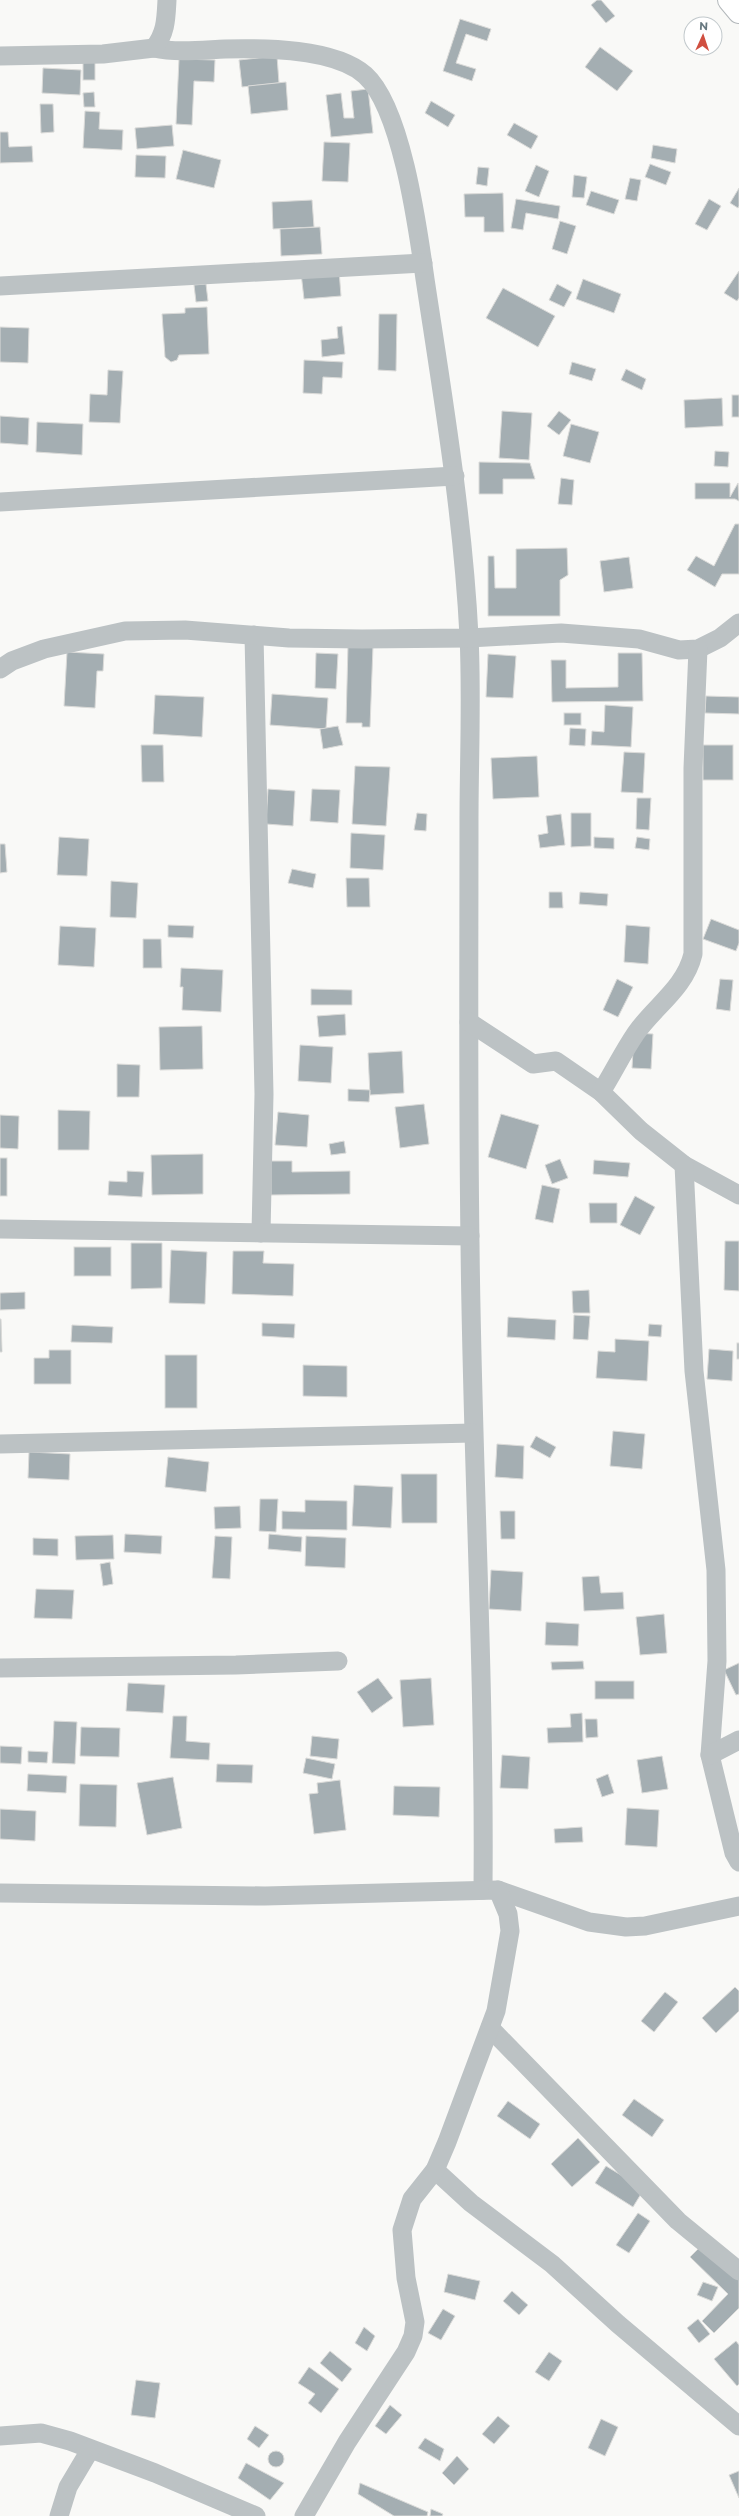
<svg xmlns="http://www.w3.org/2000/svg" width="739" height="2516" font-family="Montserrat,sans-serif">
	<rect width="100%" height="100%" fill="#f9f9f7"/>
	<!-- building -->
	<g fill="#a4aeb2" stroke="#dbdbd9">
		<polygon points="597,0 601,0 615,16 606,23 591,5"/>
		<polygon points="460,19 491,29 487,41 466,34 456,63 476,69 472,81 443,71"/>
		<polygon points="600,47 633,71 617,91 585,67"/>
		<rect x="83" y="55" width="12" height="25"/>
		<polygon points="277,56 279,83 242,87 239,60"/>
		<polygon points="179,59 215,60 214,82 194,81 192,125 176,124"/>
		<polygon points="43,68 81,70 80,95 42,93"/>
		<polygon points="286,82 288,110 251,114 248,86"/>
		<polygon points="368,89 373,133 331,137 326,95 341,93 344,118 354,118 351,91"/>
		<polygon points="94,92 95,107 84,107 83,93"/>
		<polygon points="431,101 455,115 448,127 425,113"/>
		<polygon points="40,104 53,104 54,132 41,133"/>
		<polygon points="85,111 100,112 99,129 123,130 122,150 83,148"/>
		<polygon points="514,123 538,136 531,149 507,135"/>
		<polygon points="172,125 174,146 137,149 135,128"/>
		<polygon points="0,132 8,132 9,147 32,146 33,162 0,163"/>
		<polygon points="324,142 350,143 348,182 322,181"/>
		<polygon points="653,145 677,149 675,163 651,158"/>
		<polygon points="183,150 221,160 214,188 176,179"/>
		<polygon points="136,155 166,156 165,178 135,177"/>
		<polygon points="650,164 671,172 666,185 645,177"/>
		<polygon points="536,165 549,171 539,197 525,191"/>
		<polygon points="478,167 489,168 487,186 476,184"/>
		<polygon points="574,175 587,177 584,198 572,197"/>
		<polygon points="630,178 641,180 637,201 625,199"/>
		<polygon points="739,188 739,206 738,208 730,203"/>
		<polygon points="591,191 619,200 614,214 586,205"/>
		<polygon points="503,193 504,232 484,232 484,217 465,217 464,194"/>
		<polygon points="516,199 560,206 558,219 526,213 523,230 511,228"/>
		<polygon points="709,199 721,206 707,230 695,224"/>
		<polygon points="312,200 314,227 273,229 272,202"/>
		<polygon points="560,221 576,226 567,254 552,249"/>
		<polygon points="320,227 322,254 281,256 280,229"/>
		<polygon points="339,270 341,296 304,299 301,273"/>
		<polygon points="739,271 739,298 737,301 724,293"/>
		<polygon points="583,279 621,294 614,313 576,299"/>
		<polygon points="206,284 208,301 196,302 194,285"/>
		<polygon points="557,284 572,292 564,307 549,300"/>
		<polygon points="503,288 555,316 538,347 486,318"/>
		<polygon points="207,307 209,354 179,355 177,360 171,362 165,357 162,314 185,313 185,308"/>
		<polygon points="379,314 397,314 396,371 378,370"/>
		<polygon points="342,326 345,354 322,357 321,340 338,338 337,327"/>
		<polygon points="0,327 29,328 28,363 0,362"/>
		<polygon points="304,360 343,362 342,378 323,377 322,394 303,393"/>
		<polygon points="572,362 596,369 592,381 569,374"/>
		<polygon points="626,369 646,379 642,390 621,380"/>
		<polygon points="108,370 123,371 120,423 89,422 90,394 107,395"/>
		<rect x="732" y="395" width="7" height="22"/>
		<polygon points="722,398 723,426 685,428 684,400"/>
		<polygon points="502,411 532,413 529,460 499,458"/>
		<polygon points="559,411 571,420 559,435 547,426"/>
		<polygon points="0,416 29,418 28,445 0,443"/>
		<polygon points="37,422 83,424 82,455 36,452"/>
		<polygon points="571,424 599,432 590,463 563,456"/>
		<polygon points="715,451 729,452 728,467 714,466"/>
		<polygon points="479,462 530,463 535,479 503,479 503,494 479,494"/>
		<polygon points="561,478 574,480 572,505 558,504"/>
		<polygon points="695,483 730,483 730,497 738,483 739,501 735,499 695,499"/>
		<polygon points="735,524 739,524 739,574 722,574 715,587 687,570 696,556 714,566"/>
		<polygon points="567,548 568,575 560,580 560,616 488,616 488,556 494,556 495,588 516,588 516,549"/>
		<polygon points="629,557 633,588 604,592 600,561"/>
		<polygon points="348,645 373,646 370,727 362,727 362,723 346,723"/>
		<polygon points="67,652 104,654 103,671 97,671 95,708 64,706"/>
		<polygon points="316,653 338,654 336,689 315,688"/>
		<polygon points="618,653 642,653 643,701 552,702 551,660 566,660 566,688 618,687"/>
		<polygon points="488,654 516,656 513,698 486,697"/>
		<polygon points="272,694 328,698 326,729 270,725"/>
		<polygon points="155,695 204,697 202,737 153,734"/>
		<polygon points="706,696 739,697 739,714 705,713"/>
		<polygon points="605,705 633,707 631,747 591,745 592,731 604,732"/>
		<rect x="564" y="713" width="17" height="12"/>
		<polygon points="338,726 343,745 323,749 320,729"/>
		<polygon points="570,728 586,729 585,746 569,745"/>
		<polygon points="141,745 163,745 164,782 142,782"/>
		<rect x="703" y="745" width="30" height="35"/>
		<polygon points="624,752 645,753 643,793 621,792"/>
		<polygon points="537,756 539,797 493,799 491,758"/>
		<polygon points="355,766 390,767 386,826 352,824"/>
		<polygon points="268,789 295,791 293,826 266,824"/>
		<polygon points="312,789 340,790 338,823 310,821"/>
		<polygon points="637,798 651,798 649,830 636,829"/>
		<polygon points="417,813 427,814 426,831 414,830"/>
		<polygon points="571,813 591,813 591,846 571,847"/>
		<polygon points="561,814 565,845 540,848 538,835 548,833 546,816"/>
		<polygon points="351,833 385,835 383,870 350,868"/>
		<polygon points="59,837 89,839 87,876 57,875"/>
		<polygon points="594,837 614,838 614,849 594,848"/>
		<polygon points="637,837 650,839 649,850 635,848"/>
		<polygon points="0,844 5,844 7,872 0,873"/>
		<polygon points="292,869 316,874 313,888 288,883"/>
		<polygon points="346,878 369,878 370,907 347,907"/>
		<polygon points="111,881 138,883 136,918 110,917"/>
		<polygon points="549,892 562,892 563,908 549,908"/>
		<polygon points="580,892 608,894 607,906 579,904"/>
		<polygon points="711,919 739,930 739,943 736,951 703,939"/>
		<polygon points="168,925 194,926 193,938 168,937"/>
		<polygon points="626,925 650,927 648,964 624,962"/>
		<polygon points="60,926 96,928 94,967 58,965"/>
		<polygon points="143,939 161,939 162,968 143,968"/>
		<polygon points="181,968 223,970 221,1012 182,1010 183,987 180,987"/>
		<polygon points="617,979 633,987 618,1017 603,1010"/>
		<polygon points="720,979 733,980 730,1011 716,1009"/>
		<polygon points="311,989 352,990 352,1005 311,1005"/>
		<polygon points="345,1014 346,1035 319,1037 317,1016"/>
		<polygon points="202,1026 203,1069 160,1070 159,1027"/>
		<polygon points="634,1033 653,1034 651,1069 632,1068"/>
		<polygon points="300,1045 333,1047 331,1083 298,1081"/>
		<polygon points="402,1051 404,1093 370,1095 368,1053"/>
		<polygon points="117,1064 140,1065 139,1097 117,1097"/>
		<polygon points="348,1089 370,1090 369,1102 348,1101"/>
		<polygon points="424,1104 429,1144 400,1148 395,1107"/>
		<polygon points="58,1110 90,1111 89,1150 58,1150"/>
		<polygon points="278,1112 309,1115 307,1147 275,1145"/>
		<polygon points="501,1114 539,1125 526,1169 488,1157"/>
		<polygon points="0,1115 19,1116 18,1149 0,1148"/>
		<polygon points="344,1141 346,1153 331,1155 329,1144"/>
		<polygon points="203,1154 203,1194 152,1195 151,1155"/>
		<rect x="0" y="1158" width="7" height="38"/>
		<polygon points="560,1159 568,1178 552,1184 545,1165"/>
		<polygon points="594,1160 630,1163 628,1177 593,1174"/>
		<polygon points="271,1161 292,1161 292,1172 350,1171 350,1194 271,1195"/>
		<polygon points="127,1171 144,1172 142,1197 108,1195 109,1181 127,1182"/>
		<polygon points="542,1185 560,1189 553,1223 535,1219"/>
		<polygon points="635,1196 655,1207 640,1235 620,1225"/>
		<polygon points="589,1203 617,1203 617,1223 590,1223"/>
		<polygon points="725,1241 739,1241 739,1291 724,1290"/>
		<polygon points="131,1243 162,1243 162,1288 131,1289"/>
		<rect x="74" y="1247" width="37" height="29"/>
		<polygon points="171,1250 207,1252 205,1304 169,1303"/>
		<polygon points="233,1251 264,1251 263,1263 294,1264 293,1296 232,1294"/>
		<polygon points="589,1290 590,1313 573,1313 572,1291"/>
		<polygon points="25,1292 25,1309 0,1310 0,1293"/>
		<polygon points="574,1315 590,1316 588,1340 573,1339"/>
		<polygon points="508,1317 556,1320 555,1340 507,1337"/>
		<polygon points="0,1319 1,1319 2,1352 0,1352"/>
		<polygon points="262,1323 295,1324 294,1338 262,1336"/>
		<polygon points="649,1324 662,1325 661,1337 648,1336"/>
		<polygon points="72,1325 113,1327 112,1343 71,1342"/>
		<polygon points="615,1339 649,1341 647,1381 596,1378 598,1351 615,1352"/>
		<rect x="737" y="1343" width="2" height="16"/>
		<polygon points="709,1349 733,1351 732,1381 707,1379"/>
		<polygon points="49,1350 71,1350 71,1384 34,1384 34,1358 49,1358"/>
		<rect x="165" y="1355" width="32" height="53"/>
		<polygon points="303,1365 347,1366 347,1397 303,1396"/>
		<polygon points="613,1431 645,1434 642,1469 610,1466"/>
		<polygon points="536,1436 556,1447 550,1458 530,1447"/>
		<polygon points="497,1444 524,1446 523,1479 495,1477"/>
		<polygon points="29,1452 70,1454 69,1480 28,1478"/>
		<polygon points="168,1457 209,1462 206,1492 165,1487"/>
		<polygon points="401,1474 437,1474 437,1523 402,1523"/>
		<polygon points="354,1485 393,1487 391,1528 352,1526"/>
		<polygon points="260,1499 278,1499 276,1532 259,1531"/>
		<polygon points="305,1500 347,1501 347,1530 282,1529 282,1511 305,1512"/>
		<polygon points="240,1506 241,1528 215,1529 214,1507"/>
		<polygon points="500,1511 515,1511 515,1539 501,1539"/>
		<polygon points="125,1534 162,1536 161,1554 124,1552"/>
		<polygon points="269,1534 302,1537 301,1552 268,1549"/>
		<polygon points="113,1535 114,1559 76,1560 75,1536"/>
		<polygon points="215,1536 232,1537 230,1579 212,1578"/>
		<polygon points="306,1536 346,1538 345,1568 305,1566"/>
		<polygon points="33,1538 58,1539 58,1556 33,1555"/>
		<polygon points="110,1562 113,1584 103,1586 100,1564"/>
		<polygon points="491,1570 523,1572 521,1611 489,1609"/>
		<polygon points="599,1576 601,1593 623,1592 624,1609 584,1611 582,1577"/>
		<polygon points="36,1589 74,1590 72,1619 34,1618"/>
		<polygon points="664,1614 667,1653 640,1655 636,1617"/>
		<polygon points="546,1622 579,1624 578,1646 545,1645"/>
		<polygon points="583,1661 584,1669 552,1670 551,1662"/>
		<polygon points="739,1663 739,1694 736,1695 724,1670"/>
		<polygon points="378,1678 393,1698 372,1713 357,1692"/>
		<polygon points="431,1678 434,1725 403,1727 400,1680"/>
		<rect x="595" y="1681" width="39" height="18"/>
		<polygon points="128,1683 165,1685 163,1713 126,1711"/>
		<polygon points="582,1713 583,1742 548,1743 547,1728 571,1727 570,1714"/>
		<polygon points="173,1716 187,1716 186,1741 210,1743 209,1760 170,1758"/>
		<polygon points="585,1719 597,1719 598,1737 586,1738"/>
		<polygon points="54,1721 77,1722 75,1764 52,1763"/>
		<polygon points="81,1727 120,1728 119,1757 80,1756"/>
		<polygon points="312,1736 339,1739 337,1759 310,1756"/>
		<polygon points="0,1746 22,1747 21,1764 0,1763"/>
		<polygon points="28,1751 48,1752 47,1763 28,1762"/>
		<polygon points="502,1755 530,1757 528,1789 500,1788"/>
		<polygon points="662,1756 668,1789 642,1793 637,1760"/>
		<polygon points="306,1758 335,1764 332,1779 303,1773"/>
		<polygon points="217,1764 253,1765 252,1783 216,1782"/>
		<polygon points="28,1774 67,1776 66,1793 27,1791"/>
		<polygon points="608,1774 614,1793 602,1797 596,1779"/>
		<polygon points="173,1777 182,1828 147,1835 137,1783"/>
		<polygon points="340,1780 346,1830 314,1834 309,1794 318,1793 317,1783"/>
		<polygon points="80,1784 117,1785 116,1827 79,1826"/>
		<polygon points="394,1786 440,1787 439,1817 393,1815"/>
		<polygon points="627,1808 659,1810 657,1847 625,1845"/>
		<polygon points="0,1809 36,1811 35,1841 0,1839"/>
		<polygon points="582,1827 583,1842 555,1843 554,1829"/>
		<polygon points="735,1987 739,1991 739,2011 716,2033 702,2018"/>
		<polygon points="665,1992 678,2002 654,2032 641,2021"/>
		<polygon points="634,2099 664,2120 652,2137 622,2115"/>
		<polygon points="508,2101 540,2124 530,2139 497,2116"/>
		<polygon points="578,2138 600,2162 572,2187 551,2164"/>
		<polygon points="606,2166 644,2189 633,2207 595,2183"/>
		<polygon points="638,2213 650,2221 629,2253 616,2245"/>
		<polygon points="705,2242 739,2275 739,2308 714,2333 702,2321 728,2294 690,2257"/>
		<polygon points="448,2274 480,2281 475,2300 444,2292"/>
		<polygon points="703,2282 718,2287 712,2301 697,2295"/>
		<polygon points="512,2291 528,2305 519,2315 503,2301"/>
		<polygon points="443,2309 455,2316 441,2340 428,2333"/>
		<polygon points="698,2319 710,2334 699,2343 687,2328"/>
		<polygon points="364,2327 375,2336 367,2351 355,2343"/>
		<polygon points="736,2341 739,2345 739,2384 737,2386 714,2359"/>
		<polygon points="330,2351 352,2369 342,2382 320,2363"/>
		<polygon points="549,2352 562,2361 549,2381 535,2372"/>
		<polygon points="309,2367 339,2389 321,2413 308,2403 315,2394 298,2383"/>
		<polygon points="136,2380 160,2383 155,2418 131,2415"/>
		<polygon points="390,2405 402,2415 386,2434 375,2426"/>
		<polygon points="498,2416 510,2426 494,2444 482,2434"/>
		<polygon points="601,2419 618,2427 605,2456 588,2448"/>
		<polygon points="255,2426 269,2435 259,2448 247,2439"/>
		<polygon points="425,2438 444,2449 440,2461 418,2448"/>
		<circle cx="276" cy="2459" r="8"/>
		<polygon points="457,2456 469,2469 454,2485 442,2473"/>
		<polygon points="246,2463 284,2483 270,2500 238,2478"/>
		<polygon points="739,2471 739,2498 729,2475"/>
		<polygon points="360,2483 428,2512 427,2516 394,2516 358,2494"/>
		<polygon points="431,2509 443,2514 442,2516 430,2516"/>
	</g>
	<g fill="none" stroke-linecap="round" stroke-linejoin="round">
		<defs>
			<polyline id="primary" points="729,0 739,12"/>
		</defs>
		<!-- primary casing -->
		<use href="#primary" stroke="#b3b8bb" stroke-width="24"/>
		<!-- minor -->
		<g stroke="#bcc2c4" stroke-width="19">
			<path d="M 154,48 C 177,53 202,50 225,49 C 264,48 334,48 365,75 C 402,108 418,230 425,279 C 443,398 463,516 469,636 C 472,697 469,760 469,821 C 469,961 468,1102 470,1242 C 472,1458 485,1674 483,1890"/>
			<path d="M 0,56 L 103,54 L 154,48 C 166,33 166,19 167,0"/>
			<polyline points="0,286 423,263"/>
			<polyline points="0,502 455,476"/>
			<polyline points="254,635 264,1094 261,1233"/>
			<polyline points="0,669 12,661 44,649 125,631 185,630 289,638 362,639 469,638 561,633 639,639 679,650 698,649 720,638 739,623"/>
			<polyline points="469,1022 533,1064 556,1061 601,1092 641,1131 684,1165 739,1195"/>
			<path d="M 601,1092 C 613,1073 623,1052 636,1033 C 655,1006 685,988 693,954 L 693,768 L 698,649"/>
			<polyline points="684,1165 694,1371 716,1570 717,1661 710,1755 734,1853 739,1862"/>
			<polyline points="0,1229 470,1236"/>
			<polyline points="0,1444 473,1433"/>
			<polyline points="0,1668 236,1665 338,1661"/>
			<polyline points="710,1755 739,1740"/>
			<polyline points="0,1893 265,1896 498,1890 589,1922 626,1927 645,1926 739,1906"/>
			<polyline points="490,2028 678,2221 739,2271"/>
			<polyline points="435,2170 471,2203 552,2264 618,2324 739,2426"/>
			<polyline points="0,2436 41,2433 70,2441 155,2473 256,2516"/>
			<polyline points="59,2516 68,2487 90,2450"/>
			<polyline points="304,2516 347,2442 406,2352 413,2336 415,2322 406,2278 402,2230 412,2199 435,2170 447,2142 496,2011 510,1931 508,1914 498,1890"/>
		</g>
		<!-- primary -->
		<use href="#primary" stroke="#fff" stroke-width="22"/>
	</g>
	<!-- north arrow -->
	<g transform="translate(703 36) rotate(3)"><circle r="19" fill="#ffffff" stroke="#c2c9cc"/>
	<path d="M0-3L7 15L0 10L-7 15Z" fill="#d04f40"/>
	<text y="-6" font-size="11" font-weight="bold" text-anchor="middle" fill="#67787f">N</text>
	</g>
</svg>
